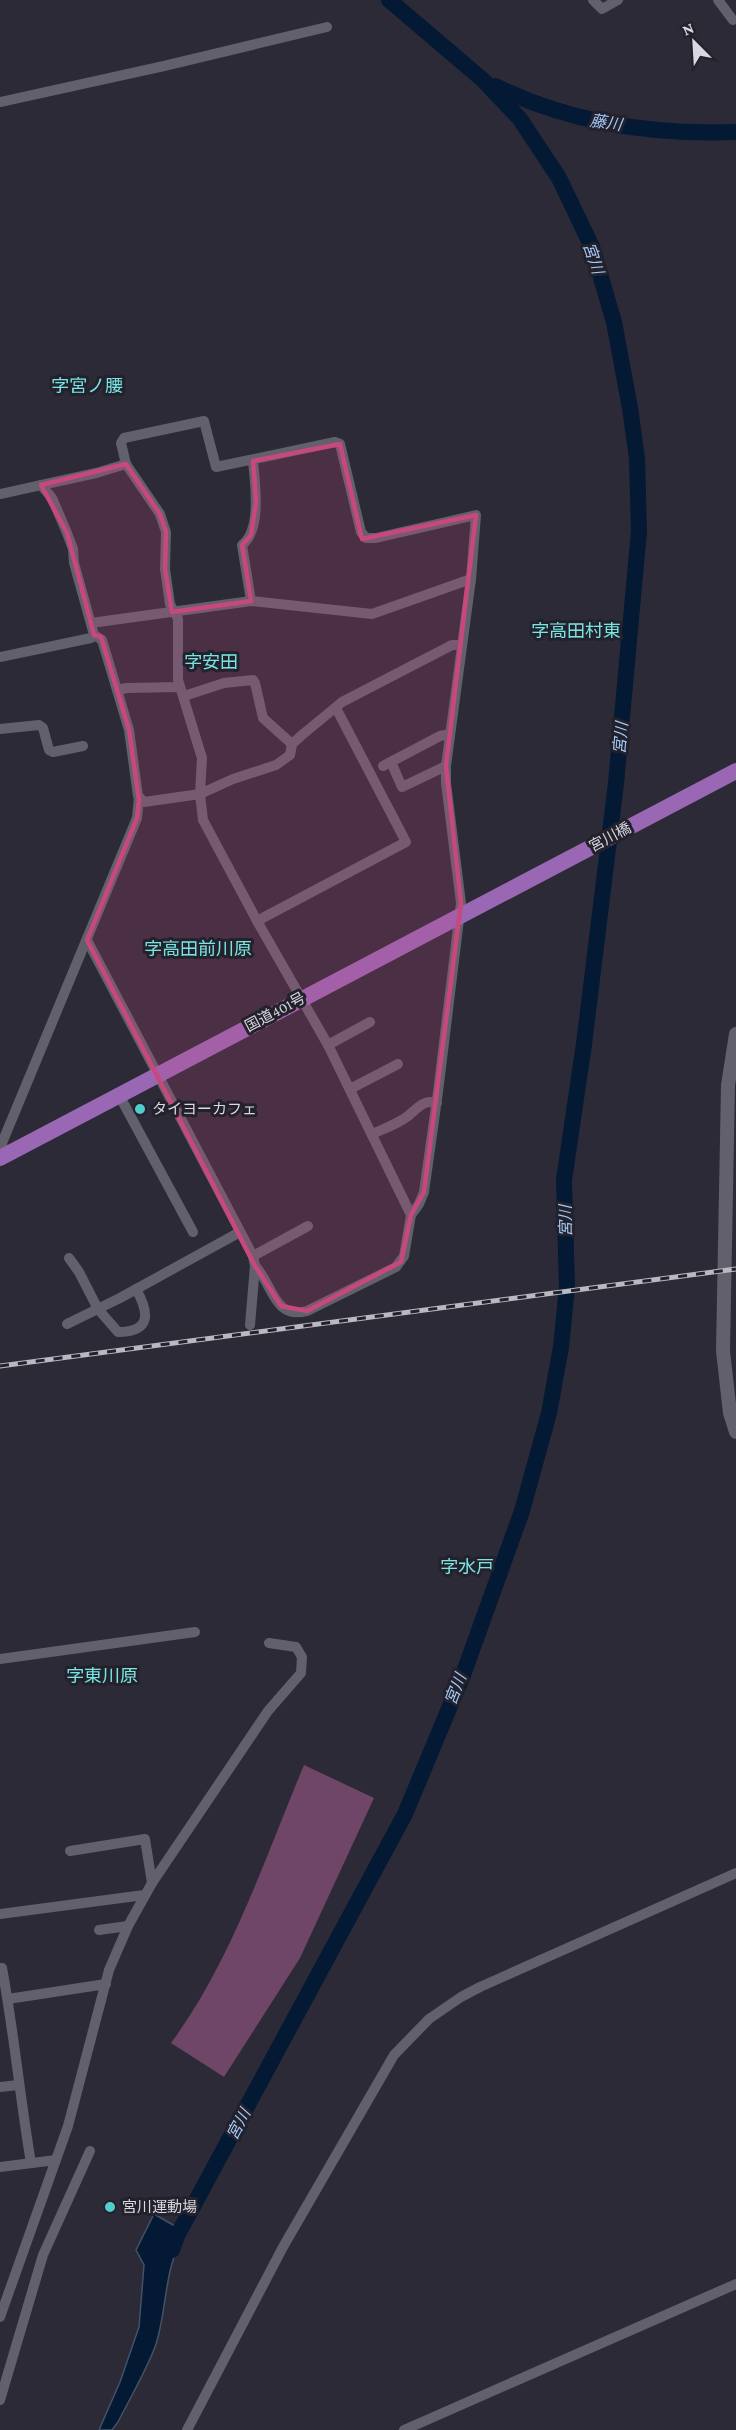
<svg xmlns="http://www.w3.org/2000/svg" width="736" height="2430" font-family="'Crimson Pro','Noto Sans JP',serif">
	<rect width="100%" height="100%" fill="#2c2a36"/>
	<!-- green -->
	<path fill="#6f4668" d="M 304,1765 L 374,1798 L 300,1958 L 224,2077 L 171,2043 C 231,1962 265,1858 304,1765 Z"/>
	<!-- water -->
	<path fill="#031934" stroke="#435267" stroke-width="1.5" d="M 154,2214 L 187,2233 C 163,2262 168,2311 155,2347 C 145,2373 130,2398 118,2422 L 112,2430 L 99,2430 L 120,2382 L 139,2327 L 144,2265 L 136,2250 Z"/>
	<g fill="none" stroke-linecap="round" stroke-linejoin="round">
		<!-- river -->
		<g stroke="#031934" stroke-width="16">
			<path d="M 495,86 C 570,123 652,135 736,132"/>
			<polyline points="172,2250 177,2236 405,1814 463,1675 522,1511 549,1413 561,1347 567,1287 564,1180 584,1044 616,783 639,531 637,458 630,408 614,322 592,247 559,178 520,119 483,80 389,0"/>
		</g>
		<!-- minor -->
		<g stroke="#63606e" stroke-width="10">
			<polyline points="593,0 602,9 618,0"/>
			<polyline points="718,0 733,20"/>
			<polyline points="0,102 164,66 327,27"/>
			<polyline points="126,464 121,443 124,438 204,421 216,467 335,442 340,444 361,532 366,538 376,538 476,515 471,579 446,766 446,783 461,903 438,1092 424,1192 419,1204 411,1215"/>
			<path d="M 0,494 L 96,473 L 126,464 L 160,514 L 166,532 L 165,569 L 170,604 L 178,619 L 178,680 L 202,758 L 200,794 L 203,820 L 257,921 L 328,1045 L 411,1215 L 404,1256 L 396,1267 L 307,1311 C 273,1320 272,1282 255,1266"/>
			<path d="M 251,601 L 242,545 C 262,530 255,483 253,461"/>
			<polyline points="91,623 251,601 372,614 471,579"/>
			<polyline points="94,635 102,640 129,730 138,796 144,802 200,794 233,779 276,765 290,755 292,744 302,735 342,702 452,645 461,645"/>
			<polyline points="0,657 91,638 94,635 74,563 73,549 67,533 52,498 41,485"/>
			<polyline points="117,690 127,688 180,687"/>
			<polyline points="184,696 224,683 253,680 255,683 263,718 292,744"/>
			<polyline points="0,729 39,725 43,728 49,750 53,752 83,746"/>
			<polyline points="391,762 402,787 446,766"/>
			<polyline points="383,766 440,736 450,734"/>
			<polyline points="257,921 406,842 336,708"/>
			<polyline points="87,940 253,1256 255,1266 250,1325"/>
			<polyline points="328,1045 370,1022"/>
			<polyline points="350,1089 398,1064"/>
			<polyline points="119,1095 193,1232"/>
			<path d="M 372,1134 C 383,1129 398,1124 408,1116 C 417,1109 423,1099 437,1103"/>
			<polyline points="4,1155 2,1143 137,818 139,797"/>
			<polyline points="253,1256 308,1226"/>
			<path d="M 69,1258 L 79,1272 L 98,1309 L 118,1332 C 152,1332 149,1312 136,1289"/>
			<polyline points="67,1324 120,1298 240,1232"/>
			<polyline points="0,1659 195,1632"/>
			<polyline points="70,1851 145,1839 152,1883"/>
			<polyline points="0,1914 144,1895"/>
			<polyline points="99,1930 128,1926"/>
			<path d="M 0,1968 L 2,1968 C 14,2032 20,2098 31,2163"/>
			<polyline points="8,1999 106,1984"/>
			<polyline points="0,2087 18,2085"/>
			<polyline points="0,2167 56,2160"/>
			<polyline points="0,2317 68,2126 109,1970 128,1926 152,1883 268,1711 301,1673 302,1657 296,1647 269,1643"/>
			<polyline points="0,2400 43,2255 90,2151"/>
			<polyline points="187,2430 283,2247 394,2055 429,2019 461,1997 480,1987 736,1873"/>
			<polyline points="404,2430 736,2284"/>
		</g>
		<!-- tertiary -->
		<polyline stroke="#63606e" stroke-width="14" points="736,1034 728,1085 723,1351 730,1413 736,1432"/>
		<!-- trunk -->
		<polyline stroke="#9a67b4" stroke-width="16" points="0,1158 736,771"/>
		<defs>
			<polyline id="rail" points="0,1366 736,1269"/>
		</defs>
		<!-- rail casing -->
		<use href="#rail" stroke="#bab8c1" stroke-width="5"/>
		<!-- rail -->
		<use href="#rail" stroke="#23212c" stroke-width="3" stroke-dasharray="9" stroke-linecap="butt"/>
	</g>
	<!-- marked area -->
	<path fill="#c8487c" fill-opacity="0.2" stroke="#c8487c" stroke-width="4.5" stroke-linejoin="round" d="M 340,444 L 362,539 L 476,515 L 446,766 L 461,903 L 424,1192 L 411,1215 L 401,1262 L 307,1311 L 281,1306 L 255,1266 L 87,940 L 137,818 L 139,800 L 129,730 L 101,637 L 94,635 L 67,533 L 41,485 L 126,464 L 160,514 L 166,532 L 165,569 L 172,612 L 251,601 L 242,545 L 251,535 L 256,502 L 253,461 Z"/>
	<!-- markers -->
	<g fill="#52cdcc" stroke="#23212c" stroke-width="2">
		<circle cx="140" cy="1109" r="6"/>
		<circle cx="110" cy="2207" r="6"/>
	</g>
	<g text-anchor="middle" stroke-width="6" stroke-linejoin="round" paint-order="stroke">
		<!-- street labels -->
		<g font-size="15" fill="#d9d7df" stroke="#23212c">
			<text transform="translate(610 837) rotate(-28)" y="5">宮川橋</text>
			<text transform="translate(275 1012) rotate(-28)" y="5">国道401号</text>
		</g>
		<!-- poi labels -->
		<g font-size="15" fill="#d9d7df" stroke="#23212c" text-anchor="start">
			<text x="152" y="1114">タイヨーカフェ</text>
			<text x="122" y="2212">宮川運動場</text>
		</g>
		<!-- water labels -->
		<g font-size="16" font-style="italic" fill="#a5cbf9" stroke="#23212c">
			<text transform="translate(606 122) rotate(8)" y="6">藤川</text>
			<text transform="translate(594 258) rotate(71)" y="6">宮川</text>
			<text transform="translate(620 738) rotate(-85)" y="6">宮川</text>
			<text transform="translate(565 1221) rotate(-91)" y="6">宮川</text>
			<text transform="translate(455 1689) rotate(-69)" y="6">宮川</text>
			<text transform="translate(238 2124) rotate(-62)" y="6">宮川</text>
		</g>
		<!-- quarter labels -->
		<g font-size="18" fill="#78e4e3" stroke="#23212c">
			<text x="87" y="392">字宮ノ腰</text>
			<text x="576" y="637">字高田村東</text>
			<text x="211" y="668">字安田</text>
			<text x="198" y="955">字高田前川原</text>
			<text x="467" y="1573">字水戸</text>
			<text x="102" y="1682">字東川原</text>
		</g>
	</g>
	<!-- north arrow -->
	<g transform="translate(694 42) rotate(336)" stroke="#23212c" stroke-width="4.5" paint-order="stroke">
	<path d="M0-4.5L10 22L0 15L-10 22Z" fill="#d9d7df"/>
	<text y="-9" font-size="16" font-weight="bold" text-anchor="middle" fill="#d9d7df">N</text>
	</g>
</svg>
